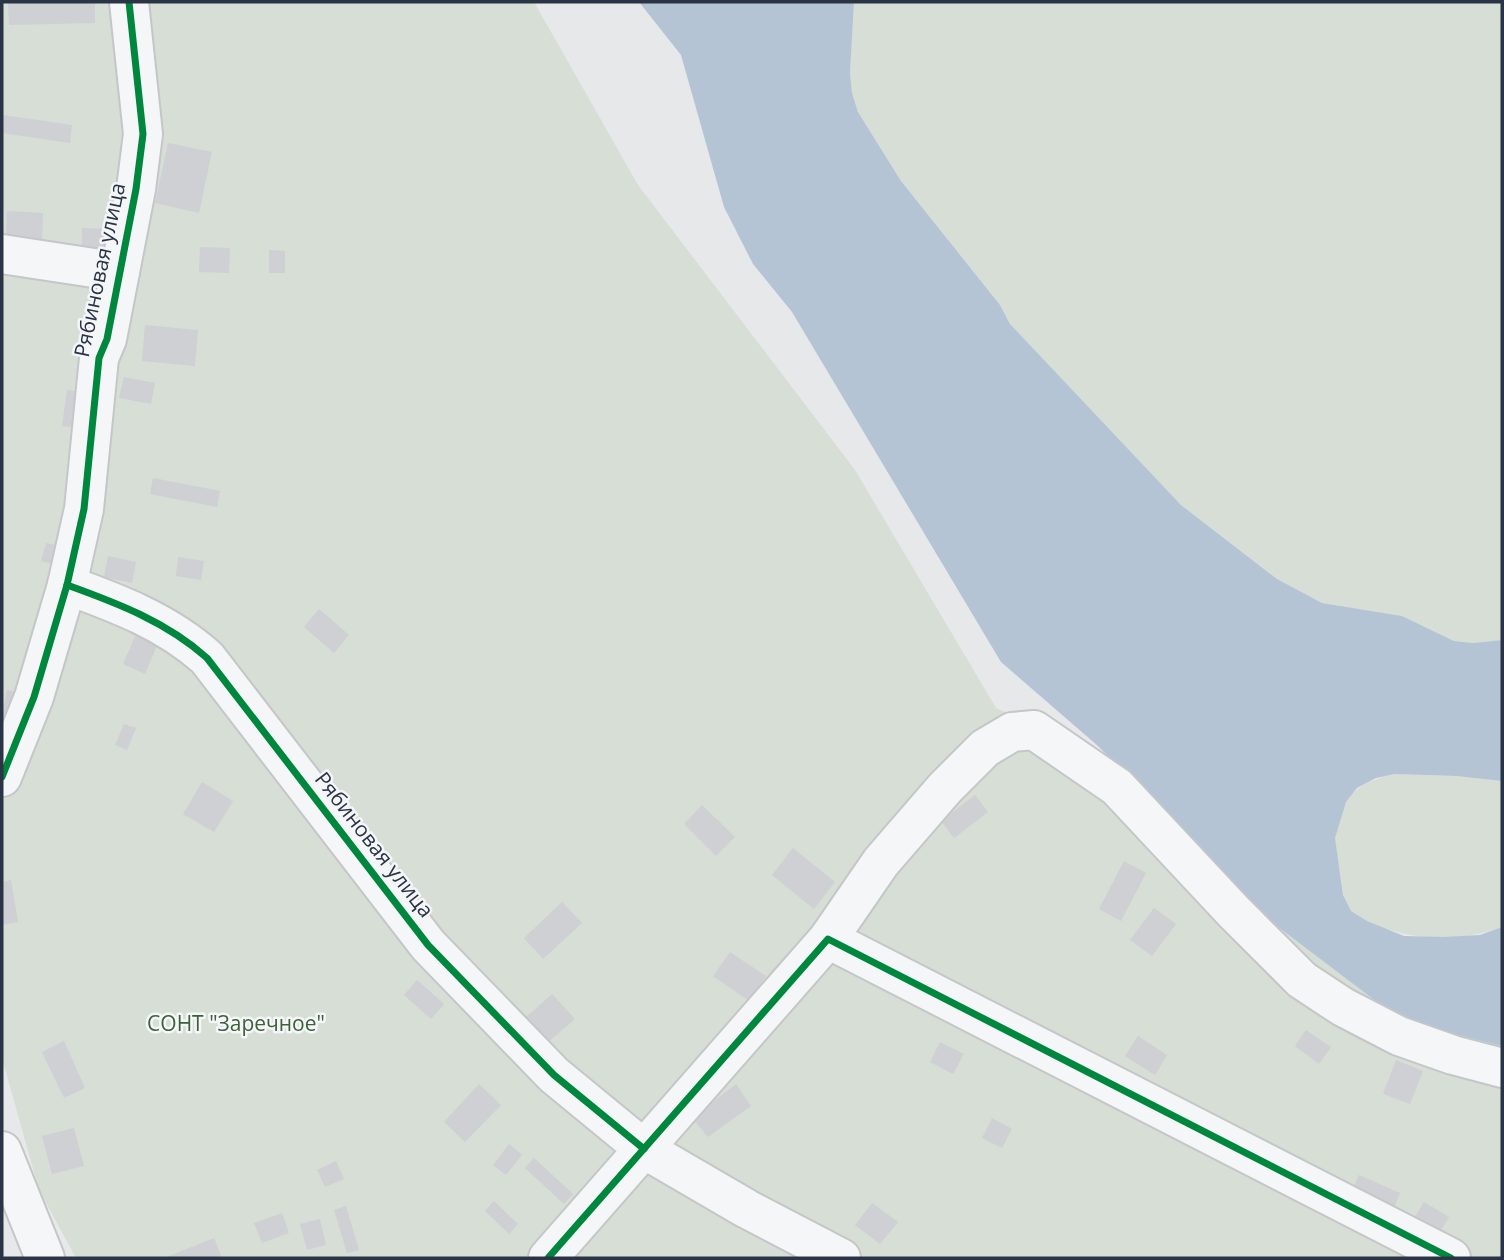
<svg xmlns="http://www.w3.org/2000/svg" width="1504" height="1260" font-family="'Open Sans',sans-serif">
	<rect width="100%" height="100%" fill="#e6e8ea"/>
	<!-- green -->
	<g fill="#d6ded6">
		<polygon points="2,2 534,2 638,185 855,470 996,708 1111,759 1265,916 1390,1012 1502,1046 1502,1258 76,1258 39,1190 2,1058"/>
		<polygon points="854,2 1502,2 1502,640 1473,643 1454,641 1402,616 1322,603 1277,579 1181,505 1010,324 1000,305 901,181 858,112 852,93 850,73"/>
		<path d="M 1395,774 L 1456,776 L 1502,781 L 1502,927 C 1463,941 1419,941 1381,927 C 1371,923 1360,919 1352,912 C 1342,902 1342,884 1340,871 C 1338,861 1335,850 1335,839 C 1335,831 1338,821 1341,813 C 1351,787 1369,780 1395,774 Z"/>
	</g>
	<!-- water -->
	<polygon fill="#b4c4d5" points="639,2 854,2 850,73 852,93 858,112 901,181 1000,305 1010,324 1181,505 1277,579 1322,603 1402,616 1454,641 1473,643 1502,640 1502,781 1456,776 1395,774 1376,778 1357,788 1346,802 1335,838 1343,895 1351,911 1367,921 1404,936 1443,937 1480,935 1502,927 1502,1046 1402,1021 1265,917 1098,746 1001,662 792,312 753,264 724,207 681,55"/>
	<!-- building -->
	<g fill="#ced0d3">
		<polygon points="8,2 95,2 95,23 9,25"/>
		<polygon points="3,115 72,125 70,143 2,133"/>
		<polygon points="168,143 212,152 199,213 155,203"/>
		<polygon points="7,211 43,213 42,246 6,243"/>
		<polygon points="82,228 113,229 113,253 82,252"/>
		<polygon points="200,247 230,248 229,273 199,272"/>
		<polygon points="269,250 285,251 285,273 269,273"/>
		<polygon points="145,325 198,330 195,366 142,361"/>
		<polygon points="124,377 155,383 151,404 119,398"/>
		<polygon points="67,390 87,393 83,428 62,426"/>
		<polygon points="153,478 220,491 217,507 150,494"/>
		<polygon points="46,543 66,547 62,566 41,561"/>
		<polygon points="108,556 136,562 132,583 104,577"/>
		<polygon points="178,557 204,561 201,580 176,576"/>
		<polygon points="319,609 349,635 334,653 304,627"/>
		<polygon points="137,632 159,641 145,674 123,664"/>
		<polygon points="7,690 22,693 17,717 2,715"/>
		<polygon points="124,724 136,728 127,750 115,745"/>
		<polygon points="202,782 233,801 214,832 183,814"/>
		<polygon points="975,795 988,812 954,838 941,821"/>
		<polygon points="702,805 735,837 716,856 684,824"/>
		<polygon points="793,848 835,882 814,909 772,875"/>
		<polygon points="1124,861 1146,873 1121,921 1099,909"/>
		<polygon points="11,880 18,922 2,925 2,882"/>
		<polygon points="562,902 582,923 543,959 524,938"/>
		<polygon points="1154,908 1176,924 1152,956 1130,940"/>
		<polygon points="730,952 766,976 749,1001 713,976"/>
		<polygon points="417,980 444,1004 431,1019 404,995"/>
		<polygon points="552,994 575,1019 546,1044 524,1019"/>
		<polygon points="1306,1030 1331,1047 1319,1064 1295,1046"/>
		<polygon points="1138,1036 1167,1055 1155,1075 1125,1056"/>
		<polygon points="64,1041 85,1088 64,1098 42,1052"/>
		<polygon points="940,1042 964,1054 953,1074 930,1062"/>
		<polygon points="1396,1060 1423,1071 1410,1104 1383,1094"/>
		<polygon points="479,1084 501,1105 465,1142 444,1122"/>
		<polygon points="736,1084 751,1106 708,1137 692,1118"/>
		<polygon points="992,1118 1012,1129 1002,1148 982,1138"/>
		<polygon points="74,1128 84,1166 52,1174 42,1136"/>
		<polygon points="509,1144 522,1155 506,1175 493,1165"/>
		<polygon points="534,1158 573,1194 564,1204 525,1168"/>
		<polygon points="336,1161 344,1179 325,1187 317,1170"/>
		<polygon points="1359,1175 1400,1193 1394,1208 1352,1190"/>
		<polygon points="494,1201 518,1224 509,1234 485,1211"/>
		<polygon points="1424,1202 1449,1217 1438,1235 1413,1220"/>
		<polygon points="872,1203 898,1222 880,1244 855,1225"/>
		<polygon points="346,1206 359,1250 347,1253 334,1210"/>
		<polygon points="282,1213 289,1233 262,1243 254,1223"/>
		<polygon points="320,1219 326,1245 307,1250 300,1224"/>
		<polygon points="214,1238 222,1258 164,1258"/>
	</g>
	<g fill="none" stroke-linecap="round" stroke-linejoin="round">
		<defs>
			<g id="minor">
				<polyline points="2,254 120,272"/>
				<path d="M 67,585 C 117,603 167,622 207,658 L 428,945 L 554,1075 L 644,1149 L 747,1209 L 841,1258"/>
				<polyline points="2,777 34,697 67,585 84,509 99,358 107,339 136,189 143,134 129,2"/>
				<polyline points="828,939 881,862 945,788 985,748 1012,732 1034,730 1117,787 1233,911 1302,980 1343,1007 1399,1036 1453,1055 1502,1068"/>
				<polyline points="2,1151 45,1258"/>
				<polyline points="548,1258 828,939 1451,1258"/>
			</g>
		</defs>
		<!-- minor casing -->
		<use href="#minor" stroke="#c4c6c8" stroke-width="42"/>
		<!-- minor -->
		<use href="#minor" stroke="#f5f6f7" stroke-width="38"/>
		<defs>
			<g id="cycleway">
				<path d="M 67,585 C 117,603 167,622 207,658 L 428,945 L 554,1075 L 644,1149"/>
				<polyline points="2,777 34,697 67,585 84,509 99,358 107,339 136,189 143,134 129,2"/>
				<polyline points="548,1258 828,939 1451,1258"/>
			</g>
		</defs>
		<!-- cycleway casing -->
		<use href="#cycleway" stroke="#f4f6f9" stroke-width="11"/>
		<!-- cycleway -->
		<use href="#cycleway" stroke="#00873e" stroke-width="7"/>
	</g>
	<g text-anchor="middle" stroke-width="5" stroke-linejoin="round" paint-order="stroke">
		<!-- street labels -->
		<g font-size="21" fill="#2b3445" stroke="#f4f6f9">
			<text transform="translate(100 270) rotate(-78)" y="7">Рябиновая улица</text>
			<text transform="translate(374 845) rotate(52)" y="7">Рябиновая улица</text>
		</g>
		<!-- park labels -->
		<g font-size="21" fill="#3f6138" stroke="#f4f6f9">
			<text x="236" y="1031">СОНТ "Заречное"</text>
		</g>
	</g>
	<!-- border -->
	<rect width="1504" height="1260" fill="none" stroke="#2b3445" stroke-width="7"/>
</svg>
